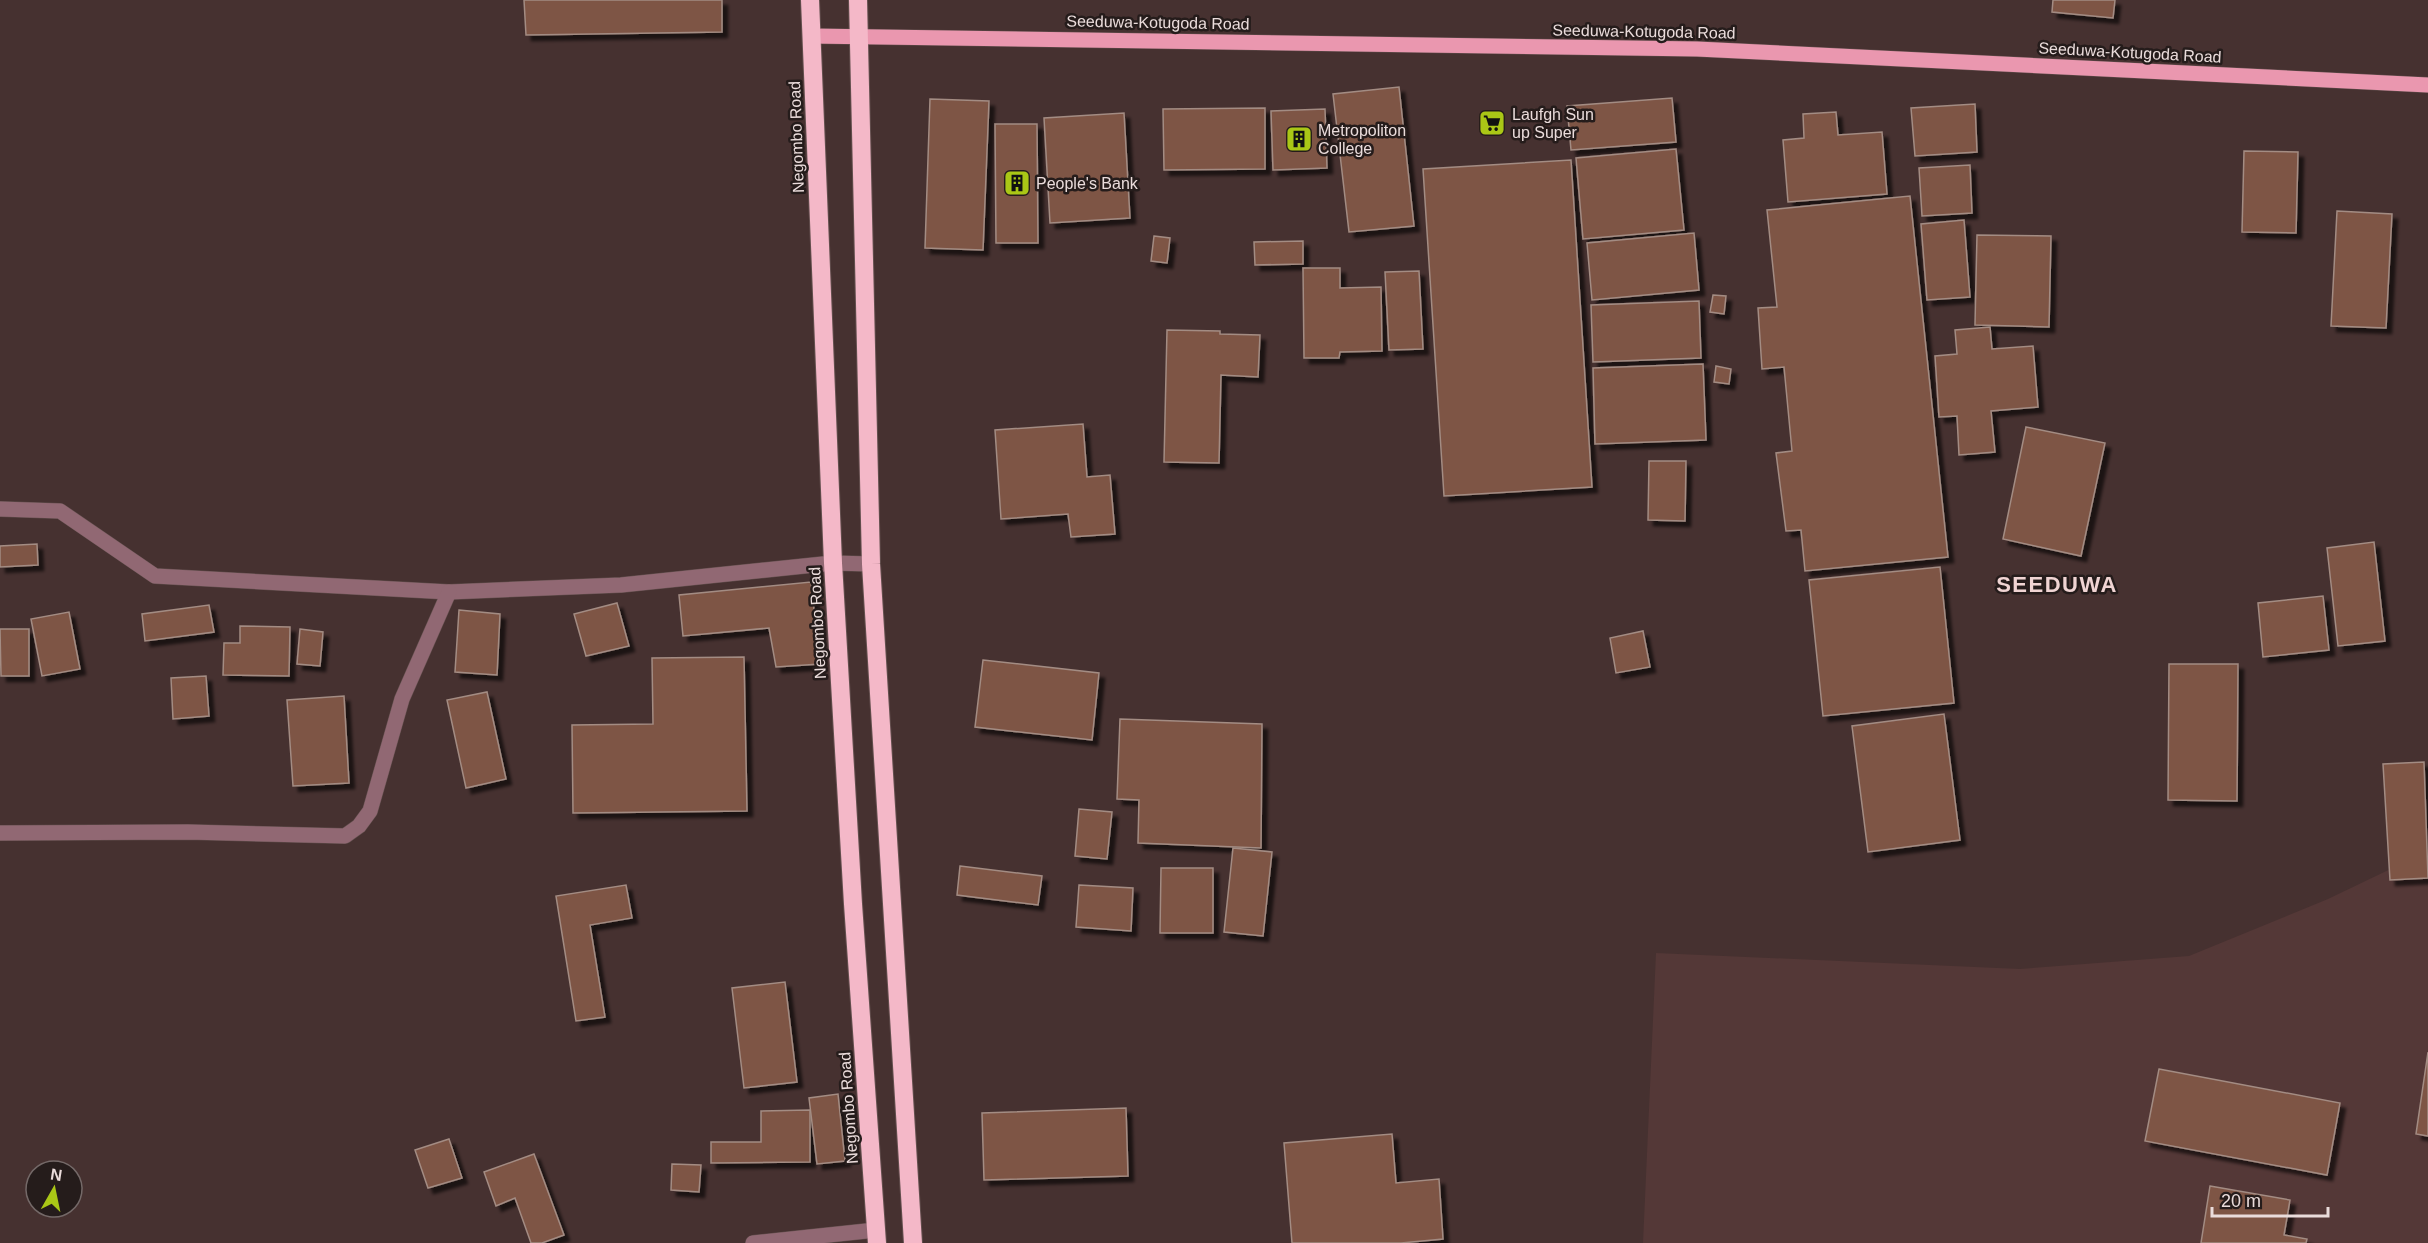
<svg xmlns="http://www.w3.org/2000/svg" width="2428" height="1243" font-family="Helvetica,sans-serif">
	<defs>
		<filter id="shadow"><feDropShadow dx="5.5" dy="5.5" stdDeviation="1.5" flood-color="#0009"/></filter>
	</defs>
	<rect width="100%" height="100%" fill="#463130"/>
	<!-- built -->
	<polygon fill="#543837" points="2428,851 2428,1243 1643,1243 1656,953 2020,969 2189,956 2328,899"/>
	<!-- building -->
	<g fill="#7e5445" stroke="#a38c83" stroke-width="1.5" filter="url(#shadow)">
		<polygon points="524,0 722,0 722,32 526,35"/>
		<polygon points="2053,0 2115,0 2113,18 2052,12"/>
		<polygon points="1399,87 1414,226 1349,232 1333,94"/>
		<polygon points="1672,98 1676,142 1571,150 1567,106"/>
		<polygon points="930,99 989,101 983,250 925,248"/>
		<polygon points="1975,104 1977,152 1915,156 1911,108"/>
		<polygon points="1265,108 1265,169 1164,170 1163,109"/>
		<polygon points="1325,109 1327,168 1273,170 1271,111"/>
		<polygon points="1836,112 1838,135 1882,132 1887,194 1788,202 1783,140 1804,138 1803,114"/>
		<polygon points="1124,113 1130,218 1050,223 1044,118"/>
		<polygon points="995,124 1037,124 1038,243 996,243"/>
		<polygon points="1676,149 1684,230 1583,239 1576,158"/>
		<polygon points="2244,151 2298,152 2296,233 2242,232"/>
		<polygon points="1571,160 1592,487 1444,496 1423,169"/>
		<polygon points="1970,165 1972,213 1922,216 1919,168"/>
		<polygon points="1910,196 1948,557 1805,571 1801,530 1786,531 1776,453 1792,451 1784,367 1762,369 1758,308 1777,307 1767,210"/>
		<polygon points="2337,211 2392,214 2386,328 2331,326"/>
		<polygon points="1964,220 1970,297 1927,300 1921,224"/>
		<polygon points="1694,233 1699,290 1592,300 1587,243"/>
		<polygon points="1977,235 2051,236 2049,327 1975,325"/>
		<polygon points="1154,236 1170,238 1167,263 1151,261"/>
		<polygon points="1303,241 1303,264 1255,265 1254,242"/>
		<polygon points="1303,268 1340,268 1340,288 1381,287 1382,351 1340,352 1339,358 1304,358"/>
		<polygon points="1419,271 1423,349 1389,350 1385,272"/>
		<polygon points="1713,295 1726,296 1724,314 1710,312"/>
		<polygon points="1699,301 1701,358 1593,362 1591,305"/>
		<polygon points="1990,327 1992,349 2033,346 2038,407 1991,411 1995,452 1959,455 1957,416 1939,417 1935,356 1957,354 1955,330"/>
		<polygon points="1167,330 1220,331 1220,334 1260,335 1258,377 1221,375 1219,463 1164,462"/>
		<polygon points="1703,364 1706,440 1595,444 1593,368"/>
		<polygon points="1716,366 1731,369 1729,384 1714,382"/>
		<polygon points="1083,424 1087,477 1110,475 1115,534 1071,537 1068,514 1001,519 995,430"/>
		<polygon points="2026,427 2105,443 2081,556 2003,539"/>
		<polygon points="1649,461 1686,461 1685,521 1648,520"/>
		<polygon points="2374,542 2385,641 2338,646 2327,548"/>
		<polygon points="37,544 38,565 0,567 0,546"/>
		<polygon points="1940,567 1954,703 1823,716 1809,580"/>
		<polygon points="811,582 820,664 776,667 769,628 683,636 679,595"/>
		<polygon points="2323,596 2329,650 2263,657 2258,603"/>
		<polygon points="617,603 629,646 586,656 574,614"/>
		<polygon points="209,605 214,632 145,641 142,614"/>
		<polygon points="459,610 500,614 497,675 455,672"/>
		<polygon points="69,612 80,669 42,676 31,619"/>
		<polygon points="240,626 290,627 289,676 223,675 224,643 240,643"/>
		<polygon points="0,629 29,629 29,676 1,676"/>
		<polygon points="300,629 323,632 320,666 297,664"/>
		<polygon points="1643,631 1650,667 1616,673 1610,638"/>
		<polygon points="744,657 747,811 573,813 572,725 653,724 652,658"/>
		<polygon points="983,660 1099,673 1092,740 975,727"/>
		<polygon points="2169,664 2238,664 2237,801 2168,800"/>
		<polygon points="206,676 209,716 173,719 171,678"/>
		<polygon points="487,692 506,779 466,788 447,700"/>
		<polygon points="344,696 349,783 293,786 287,700"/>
		<polygon points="1944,714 1960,840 1868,852 1852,726"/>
		<polygon points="1120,719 1262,724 1261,848 1138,843 1139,800 1117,799"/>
		<polygon points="2424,762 2428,878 2390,880 2383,764"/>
		<polygon points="1079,809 1112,812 1107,859 1075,856"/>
		<polygon points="1233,848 1272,852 1263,936 1224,932"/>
		<polygon points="960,866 1042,876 1038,905 957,895"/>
		<polygon points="1161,868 1213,868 1213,933 1160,933"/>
		<polygon points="626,885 632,918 590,925 605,1017 576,1021 556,896"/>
		<polygon points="1079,885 1133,888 1131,931 1076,927"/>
		<polygon points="785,982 797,1082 744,1088 732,988"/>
		<polygon points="2428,1052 2428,1136 2416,1134"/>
		<polygon points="2159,1069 2340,1103 2327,1175 2145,1141"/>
		<polygon points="838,1094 845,1161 817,1164 809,1098"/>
		<polygon points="1126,1108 1128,1176 984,1180 982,1113"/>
		<polygon points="810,1110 810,1162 711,1163 711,1142 761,1142 761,1111"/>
		<polygon points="1392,1134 1396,1183 1439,1179 1443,1239 1401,1243 1292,1243 1284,1143"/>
		<polygon points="449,1139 462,1178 428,1188 415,1150"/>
		<polygon points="534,1154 564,1235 542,1243 531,1243 515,1198 496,1206 484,1172"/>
		<polygon points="672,1164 701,1165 699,1192 671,1190"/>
		<polygon points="2210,1186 2290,1200 2284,1235 2307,1239 2306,1243 2201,1243"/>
	</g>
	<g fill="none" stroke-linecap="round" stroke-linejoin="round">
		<defs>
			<g id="minor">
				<polyline points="0,509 60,511 155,576 449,592 621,585 833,563 871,564"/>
				<polyline points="0,833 188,832 345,836 359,826 370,811 402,699 449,592"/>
				<polyline points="753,1243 876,1230"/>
			</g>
			<polyline id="major" points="811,36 1697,49 2428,85"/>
			<g id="highway">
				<polyline points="810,0 833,563 853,904 877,1243"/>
				<polyline points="858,0 871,564 913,1243"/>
			</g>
		</defs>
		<!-- minor casing -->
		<use href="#minor" stroke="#64504f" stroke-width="16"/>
		<!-- major casing -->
		<use href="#major" stroke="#64504f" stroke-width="16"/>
		<!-- highway casing -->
		<use href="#highway" stroke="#64504f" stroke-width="20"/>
		<!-- minor -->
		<use href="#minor" stroke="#916873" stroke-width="15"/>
		<!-- major -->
		<use href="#major" stroke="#ea97af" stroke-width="15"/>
		<!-- highway -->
		<use href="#highway" stroke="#f4b8c8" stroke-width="18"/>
	</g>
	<!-- icons -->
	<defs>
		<symbol id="supermarket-square" viewBox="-11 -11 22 22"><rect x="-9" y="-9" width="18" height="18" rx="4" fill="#aac716" stroke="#251c1b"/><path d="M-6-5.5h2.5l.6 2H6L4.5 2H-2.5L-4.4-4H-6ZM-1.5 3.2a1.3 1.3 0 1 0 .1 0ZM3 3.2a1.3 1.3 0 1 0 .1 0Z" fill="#111"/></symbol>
		<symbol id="building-square" viewBox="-11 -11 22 22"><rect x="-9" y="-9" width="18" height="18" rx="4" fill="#aac716" stroke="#251c1b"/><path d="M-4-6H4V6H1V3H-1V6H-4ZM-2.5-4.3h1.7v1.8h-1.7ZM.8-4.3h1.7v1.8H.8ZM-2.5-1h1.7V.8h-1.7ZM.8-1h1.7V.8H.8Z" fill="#111"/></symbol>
	</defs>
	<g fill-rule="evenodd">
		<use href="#supermarket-square" x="1477" y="108" width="30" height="30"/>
		<use href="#building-square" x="1284" y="124" width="30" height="30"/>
		<use href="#building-square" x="1002" y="168" width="30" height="30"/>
	</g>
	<g text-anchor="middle" stroke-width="5" stroke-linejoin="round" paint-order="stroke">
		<!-- street labels -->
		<g font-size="16" fill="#eadcdb" stroke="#251c1b">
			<text transform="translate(1158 22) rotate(1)" y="6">Seeduwa-Kotugoda Road</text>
			<text transform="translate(1644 31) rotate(1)" y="6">Seeduwa-Kotugoda Road</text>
			<text transform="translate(2130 52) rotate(3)" y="6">Seeduwa-Kotugoda Road</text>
			<text transform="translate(796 137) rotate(-92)" y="6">Negombo Road</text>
			<text transform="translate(817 623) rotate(-93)" y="6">Negombo Road</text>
			<text transform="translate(848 1108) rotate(-94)" y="6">Negombo Road</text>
		</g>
		<!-- poi labels -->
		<g font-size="16" fill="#eadcdb" stroke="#251c1b" text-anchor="start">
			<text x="1512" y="120">Laufgh Sun<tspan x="1512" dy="18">up Super</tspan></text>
			<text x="1318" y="136">Metropoliton<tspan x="1318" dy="18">College</tspan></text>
			<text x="1036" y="189">People's Bank</text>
		</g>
		<!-- district labels -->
		<g font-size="22" font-weight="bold" letter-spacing="1.5" fill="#f0d4d3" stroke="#251c1b">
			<text x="2057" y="592">SEEDUWA</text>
		</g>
	</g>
	<!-- north arrow -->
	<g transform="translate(54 1189) rotate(9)"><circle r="28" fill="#251c1b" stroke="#746968" stroke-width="1.5"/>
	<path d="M0-4.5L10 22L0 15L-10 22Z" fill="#aac716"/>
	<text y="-9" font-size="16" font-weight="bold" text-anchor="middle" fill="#eadcdb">N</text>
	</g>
	<!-- scale -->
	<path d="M2212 1207v9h116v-9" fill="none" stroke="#eadcdb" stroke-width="3"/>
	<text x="2221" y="1207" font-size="18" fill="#eadcdb" stroke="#251c1b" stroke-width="4.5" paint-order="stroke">20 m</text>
</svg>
